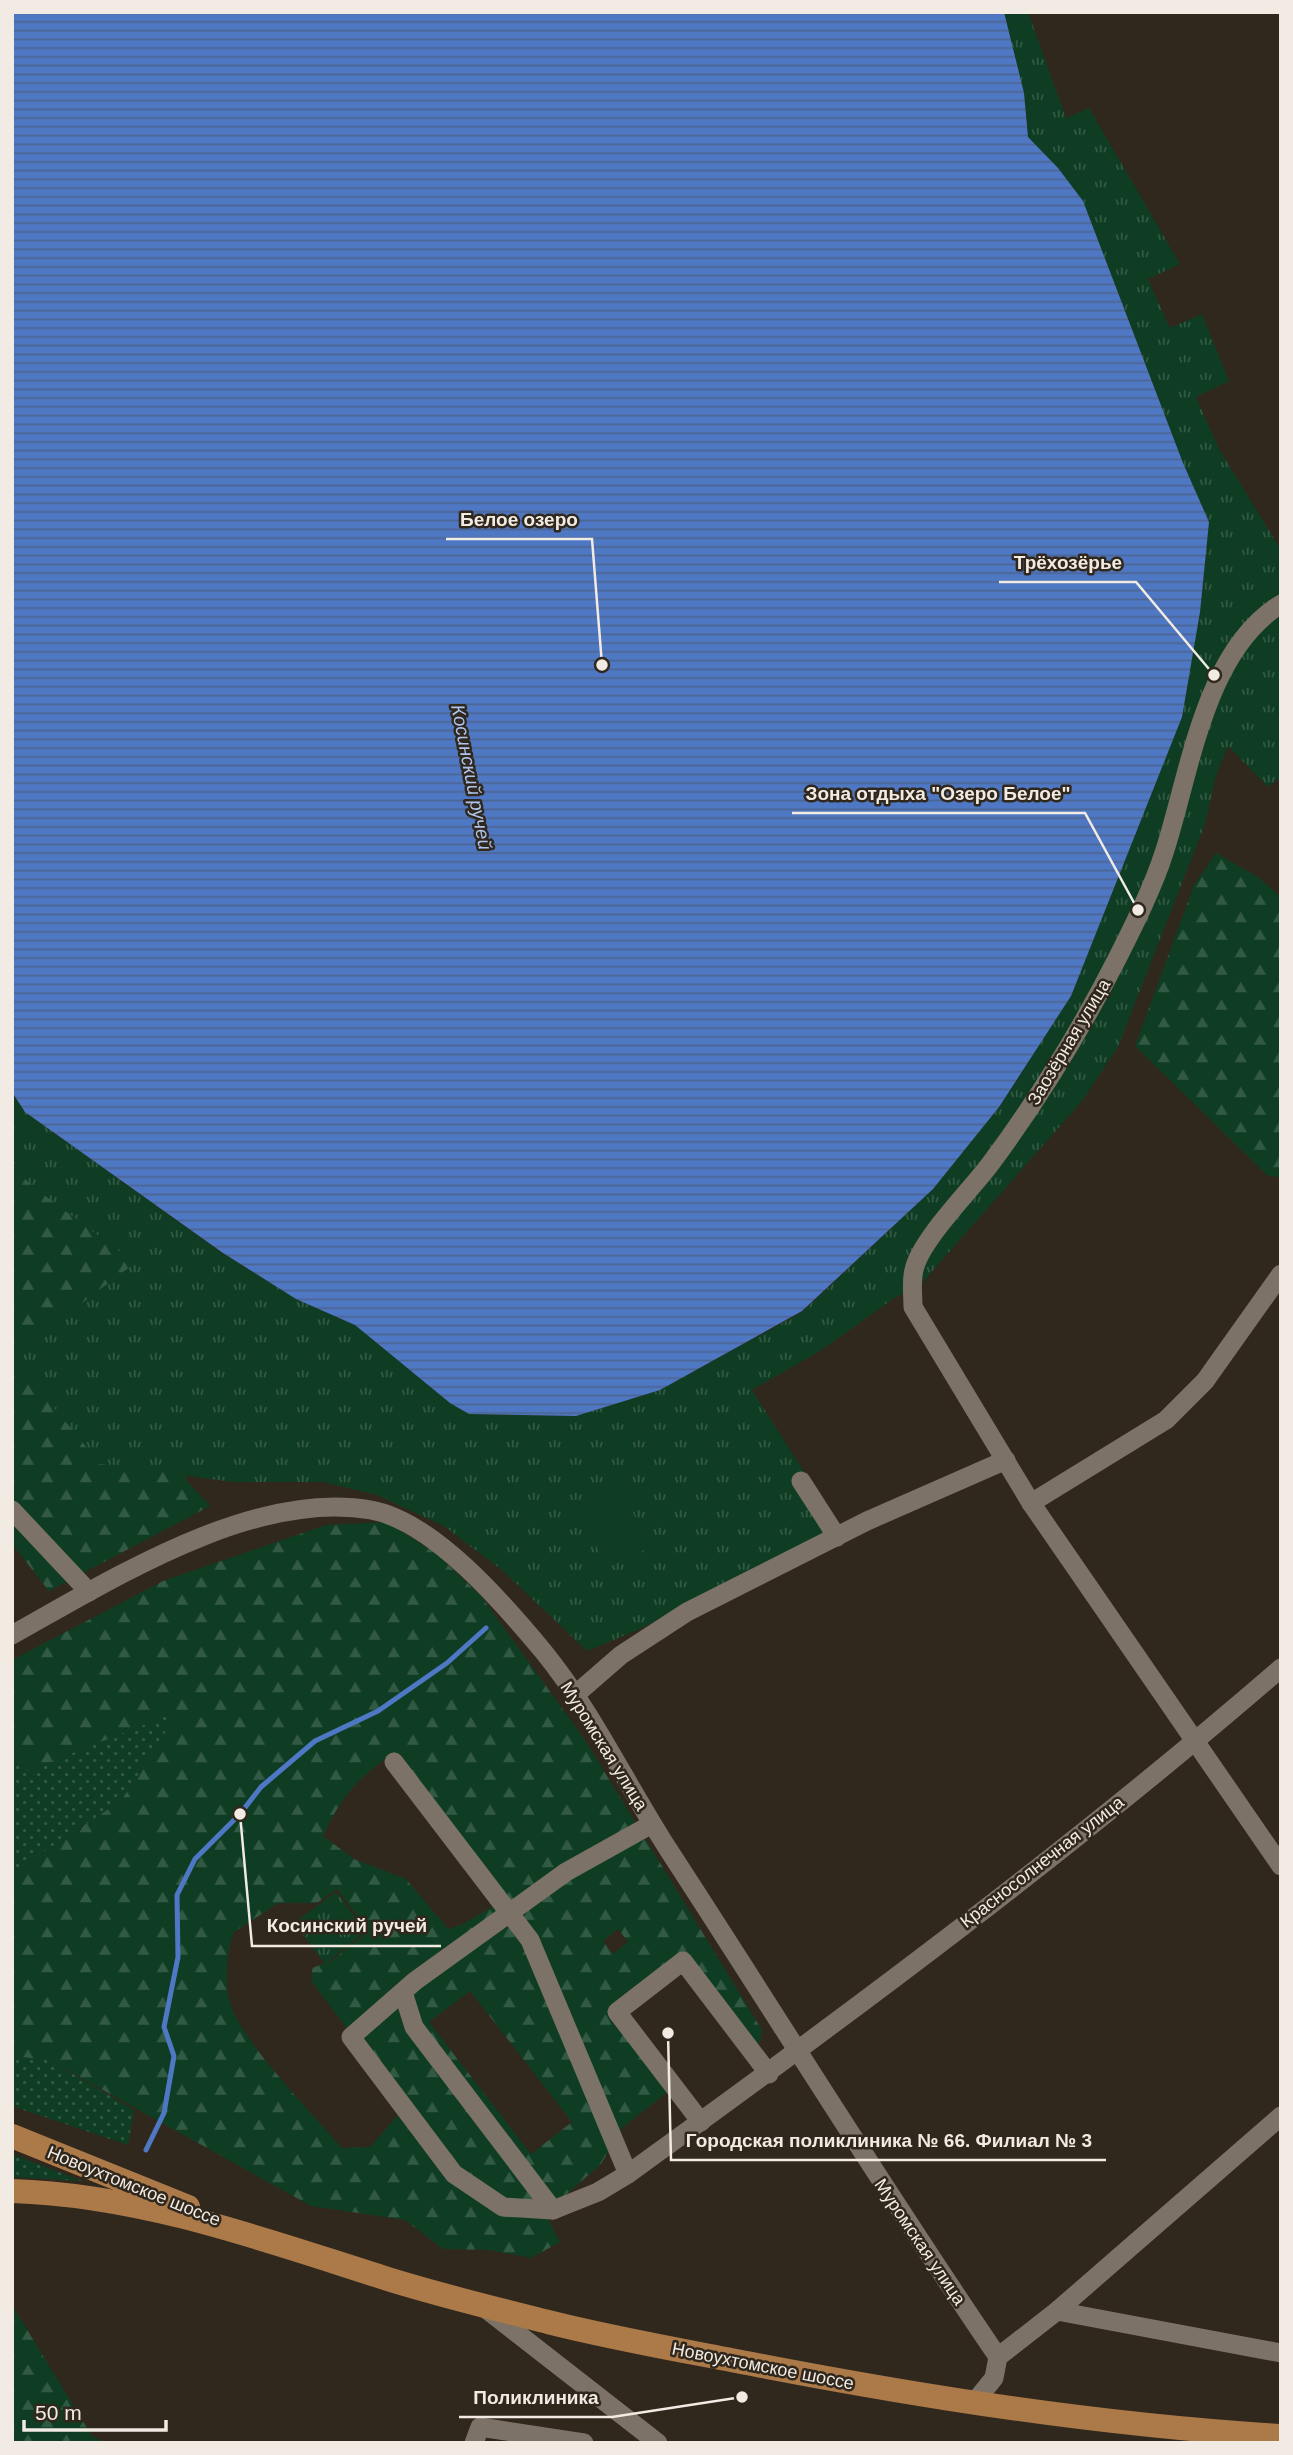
<svg xmlns="http://www.w3.org/2000/svg" width="1293" height="2455" font-family="Arial,sans-serif">
	<defs>
		<pattern id="grass-dots" width="8" height="8" patternUnits="userSpaceOnUse" patternTransform="scale(1.75)"><rect width="8" height="8" fill="#0f3d24"/><path d="M2 2h.1M6 6h.1" fill="none" stroke="#325944" stroke-width="1.8" stroke-linecap="round"/></pattern>
		<pattern id="forest-firs" width="22" height="20" patternUnits="userSpaceOnUse" patternTransform="scale(1.75)"><rect width="22" height="20" fill="#0f3d24"/><path d="M5 1l3.5 6h-7zM16 11l3.5 6h-7z" fill="#325944"/></pattern>
		<pattern id="park-tufts" width="24" height="20" patternUnits="userSpaceOnUse" patternTransform="scale(1.75)"><rect width="24" height="20" fill="#0f3d24"/><path d="M3 7l-1-3M5 7V3M7 7l1-3M15 17l-1-3M17 17v-4M19 17l1-3" fill="none" stroke="#325944"/></pattern>
		<pattern id="water-rules" width="6" height="5" patternUnits="userSpaceOnUse" patternTransform="scale(1.75)"><rect width="6" height="5" fill="#4f78c4"/><path d="M0 2.5h6" fill="none" stroke="#4c6491"/></pattern>
	</defs>
	<rect width="100%" height="100%" fill="#30271d"/>
	<!-- grass -->
	<g fill="url(#grass-dots)">
		<polygon points="180,1710 121,1801 12,1873 12,1749 27,1771"/>
		<polygon points="12,2056 49,2060 134,2110 128,2145 12,2106"/>
		<polygon points="12,2154 82,2181 12,2177"/>
	</g>
	<!-- forest -->
	<g fill="url(#forest-firs)" fill-rule="evenodd">
		<polygon points="1216,853 1258,877 1281,897 1281,1177 1268,1176 1135,1046 1194,885"/>
		<polygon points="12,1107 153,1210 187,1450 186,1480 210,1506 49,1591 12,1544"/>
		<path d="M 387,1522 L 437,1554 L 481,1596 L 585,1740 L 762,2030 L 760,2043 L 749,2041 L 685,1951 L 623,1995 L 611,2012 L 669,2091 L 622,2128 L 601,2164 L 545,2213 L 560,2242 L 531,2258 L 489,2250 L 443,2249 L 405,2220 L 311,2206 L 49,2060 L 12,2056 L 12,1873 L 121,1801 L 179,1711 L 27,1771 L 12,1749 L 12,1660 L 163,1581 L 326,1525 ZM 393,1754 L 509,1897 L 461,1925 L 448,1929 L 406,1879 L 354,1859 L 323,1836 C 341,1797 357,1778 393,1754 ZM 337,1889 L 369,1931 L 331,1961 L 312,1968 L 312,1982 L 406,2106 L 370,2147 L 342,2148 C 314,2115 241,2041 230,2003 C 224,1982 227,1954 233,1933 L 278,1903 L 317,1903 ZM 618,1929 L 628,1942 L 613,1954 L 603,1941 ZM 470,1991 L 572,2122 L 531,2154 L 429,2022 Z"/>
		<polygon points="12,2305 92,2436 106,2443 12,2443"/>
	</g>
	<!-- park -->
	<g fill="url(#park-tufts)">
		<polygon points="1004,12 1028,12 1066,118 1089,108 1180,264 1148,279 1170,328 1202,314 1229,381 1196,397 1219,449 1281,550 1281,777 1268,787 1228,746 1216,776 1205,824 1118,1047 1082,1101 921,1284 893,1299 820,1351 752,1390 840,1528 640,1629 587,1651 503,1571 444,1526 377,1495 323,1482 233,1482 100,1464 12,1356 135,1263 36,1189 12,1167 12,1092 25,1112 222,1253 296,1299 355,1325 450,1403 469,1414 576,1416 660,1390 802,1312 933,1189 999,1107 1071,996 1182,717 1200,612 1209,522 1183,463 1083,201 1058,168 1028,137 1024,93"/>
		<polygon points="336,1892 366,1931 325,1964 294,1923"/>
	</g>
	<!-- pitch -->
	<polygon fill="#0f3d24" points="619,1484 650,1547 607,1568 576,1505"/>
	<!-- water -->
	<polygon fill="url(#water-rules)" points="12,12 1004,12 1024,93 1028,137 1058,168 1083,201 1183,463 1209,522 1200,612 1182,717 1071,996 999,1107 933,1189 802,1311 660,1390 576,1416 469,1414 450,1403 355,1325 296,1299 223,1253 25,1112 12,1092"/>
	<g fill="none" stroke-linecap="round" stroke-linejoin="round">
		<!-- stream -->
		<polyline stroke="#4f78c4" stroke-width="5" points="146,2150 164,2113 174,2056 164,2027 178,1957 177,1895 195,1859 240,1814 261,1787 315,1741 378,1711 447,1663 486,1628"/>
		<!-- minor -->
		<g stroke="#7d7267" stroke-width="19">
			<path d="M 1281,604 C 1204,651 1190,774 1164,853 C 1153,887 1135,923 1119,955 C 1082,1028 1040,1097 991,1163 C 972,1189 920,1240 914,1270 C 911,1281 913,1295 913,1307 L 1031,1503 L 1281,1866"/>
			<polyline points="801,1481 837,1537"/>
			<polyline points="1031,1503 1166,1420 1205,1381 1281,1274"/>
			<polyline points="12,1510 89,1592"/>
			<path d="M 12,1635 C 111,1580 253,1489 371,1510 C 433,1521 504,1604 543,1651 C 592,1711 626,1784 668,1849 C 778,2018 884,2190 998,2357"/>
			<polyline points="575,1695 621,1655 687,1612 867,1521 1006,1460"/>
			<polyline points="394,1762 530,1940 628,2174"/>
			<path d="M 652,1824 L 566,1872 L 415,1981 L 351,2037 L 454,2174 L 503,2207 L 553,2210 L 598,2192 L 628,2174 C 851,2013 1073,1848 1281,1668"/>
			<polyline points="403,1992 414,2027 553,2210"/>
			<polyline points="701,2122 617,2012 683,1961 769,2074"/>
			<polyline points="486,2309 658,2443"/>
			<polyline points="1057,2311 1281,2353"/>
			<polyline points="973,2404 994,2378 998,2357 1057,2311 1281,2116"/>
			<polyline points="474,2443 480,2427 584,2443"/>
		</g>
		<!-- major -->
		<g stroke="#ac7948" stroke-width="24">
			<polyline points="12,2136 188,2207"/>
			<path d="M 12,2191 C 143,2195 268,2241 391,2280 C 443,2296 496,2309 548,2322 C 615,2339 685,2351 752,2364 C 928,2398 1102,2425 1281,2436"/>
		</g>
	</g>
	<g text-anchor="middle" stroke-width="5" stroke-linejoin="round" paint-order="stroke">
		<!-- street labels -->
		<g font-size="18" fill="#f1ebe4" stroke="#30271d">
			<text transform="translate(1069 1042) rotate(-59)" y="6">Заозёрная улица</text>
			<text transform="translate(604 1746) rotate(58)" y="6">Муромская улица</text>
			<text transform="translate(1042 1862) rotate(-38)" y="6">Красносолнечная улица</text>
			<text transform="translate(134 2186) rotate(22)" y="6">Новоухтомское шоссе</text>
			<text transform="translate(920 2242) rotate(56)" y="6">Муромская улица</text>
			<text transform="translate(763 2366) rotate(11)" y="6">Новоухтомское шоссе</text>
		</g>
		<!-- water labels -->
		<g font-size="19" font-style="italic" fill="#adc4ec" stroke="#30271d">
			<text transform="translate(472 777) rotate(79)" y="7">Косинский ручей</text>
		</g>
	</g>
	<!-- callouts -->
	<path fill="none" stroke="#f1ebe4" stroke-width="2.5" d="M602 665L592 539H446M1214 675L1136 582H999M1138 910L1085 813H792M240 1814L252 1946H441M668 2033L671 2160H1106M742 2397L612 2417H459"/>
	<g fill="#f1ebe4" stroke="#30271d" stroke-width="2.5">
		<circle cx="602" cy="665" r="7"/>
		<circle cx="1214" cy="675" r="7"/>
		<circle cx="1138" cy="910" r="7"/>
		<circle cx="240" cy="1814" r="7"/>
		<circle cx="668" cy="2033" r="7"/>
		<circle cx="742" cy="2397" r="7"/>
	</g>
	<g font-size="19" text-anchor="middle" font-weight="bold" fill="#f1ebe4" stroke="#30271d" stroke-width="5" stroke-linejoin="round" paint-order="stroke">
		<text x="519" y="526">Белое озеро</text>
		<text x="1068" y="569">Трёхозёрье</text>
		<text x="938" y="800">Зона отдыха "Озеро Белое"</text>
		<text x="347" y="1932">Косинский ручей</text>
		<text x="889" y="2147">Городская поликлиника № 66. Филиал № 3</text>
		<text x="536" y="2404">Поликлиника</text>
	</g>
	<!-- border -->
	<rect width="1293" height="2455" fill="none" stroke="#f1ebe4" stroke-width="28"/>
	<!-- scale -->
	<path d="M24 2420v10h142v-10" fill="none" stroke="#f1ebe4" stroke-width="3.5"/>
	<text x="35" y="2420" font-size="21" fill="#f1ebe4" stroke="#30271d" stroke-width="5" paint-order="stroke">50 m</text>
</svg>
